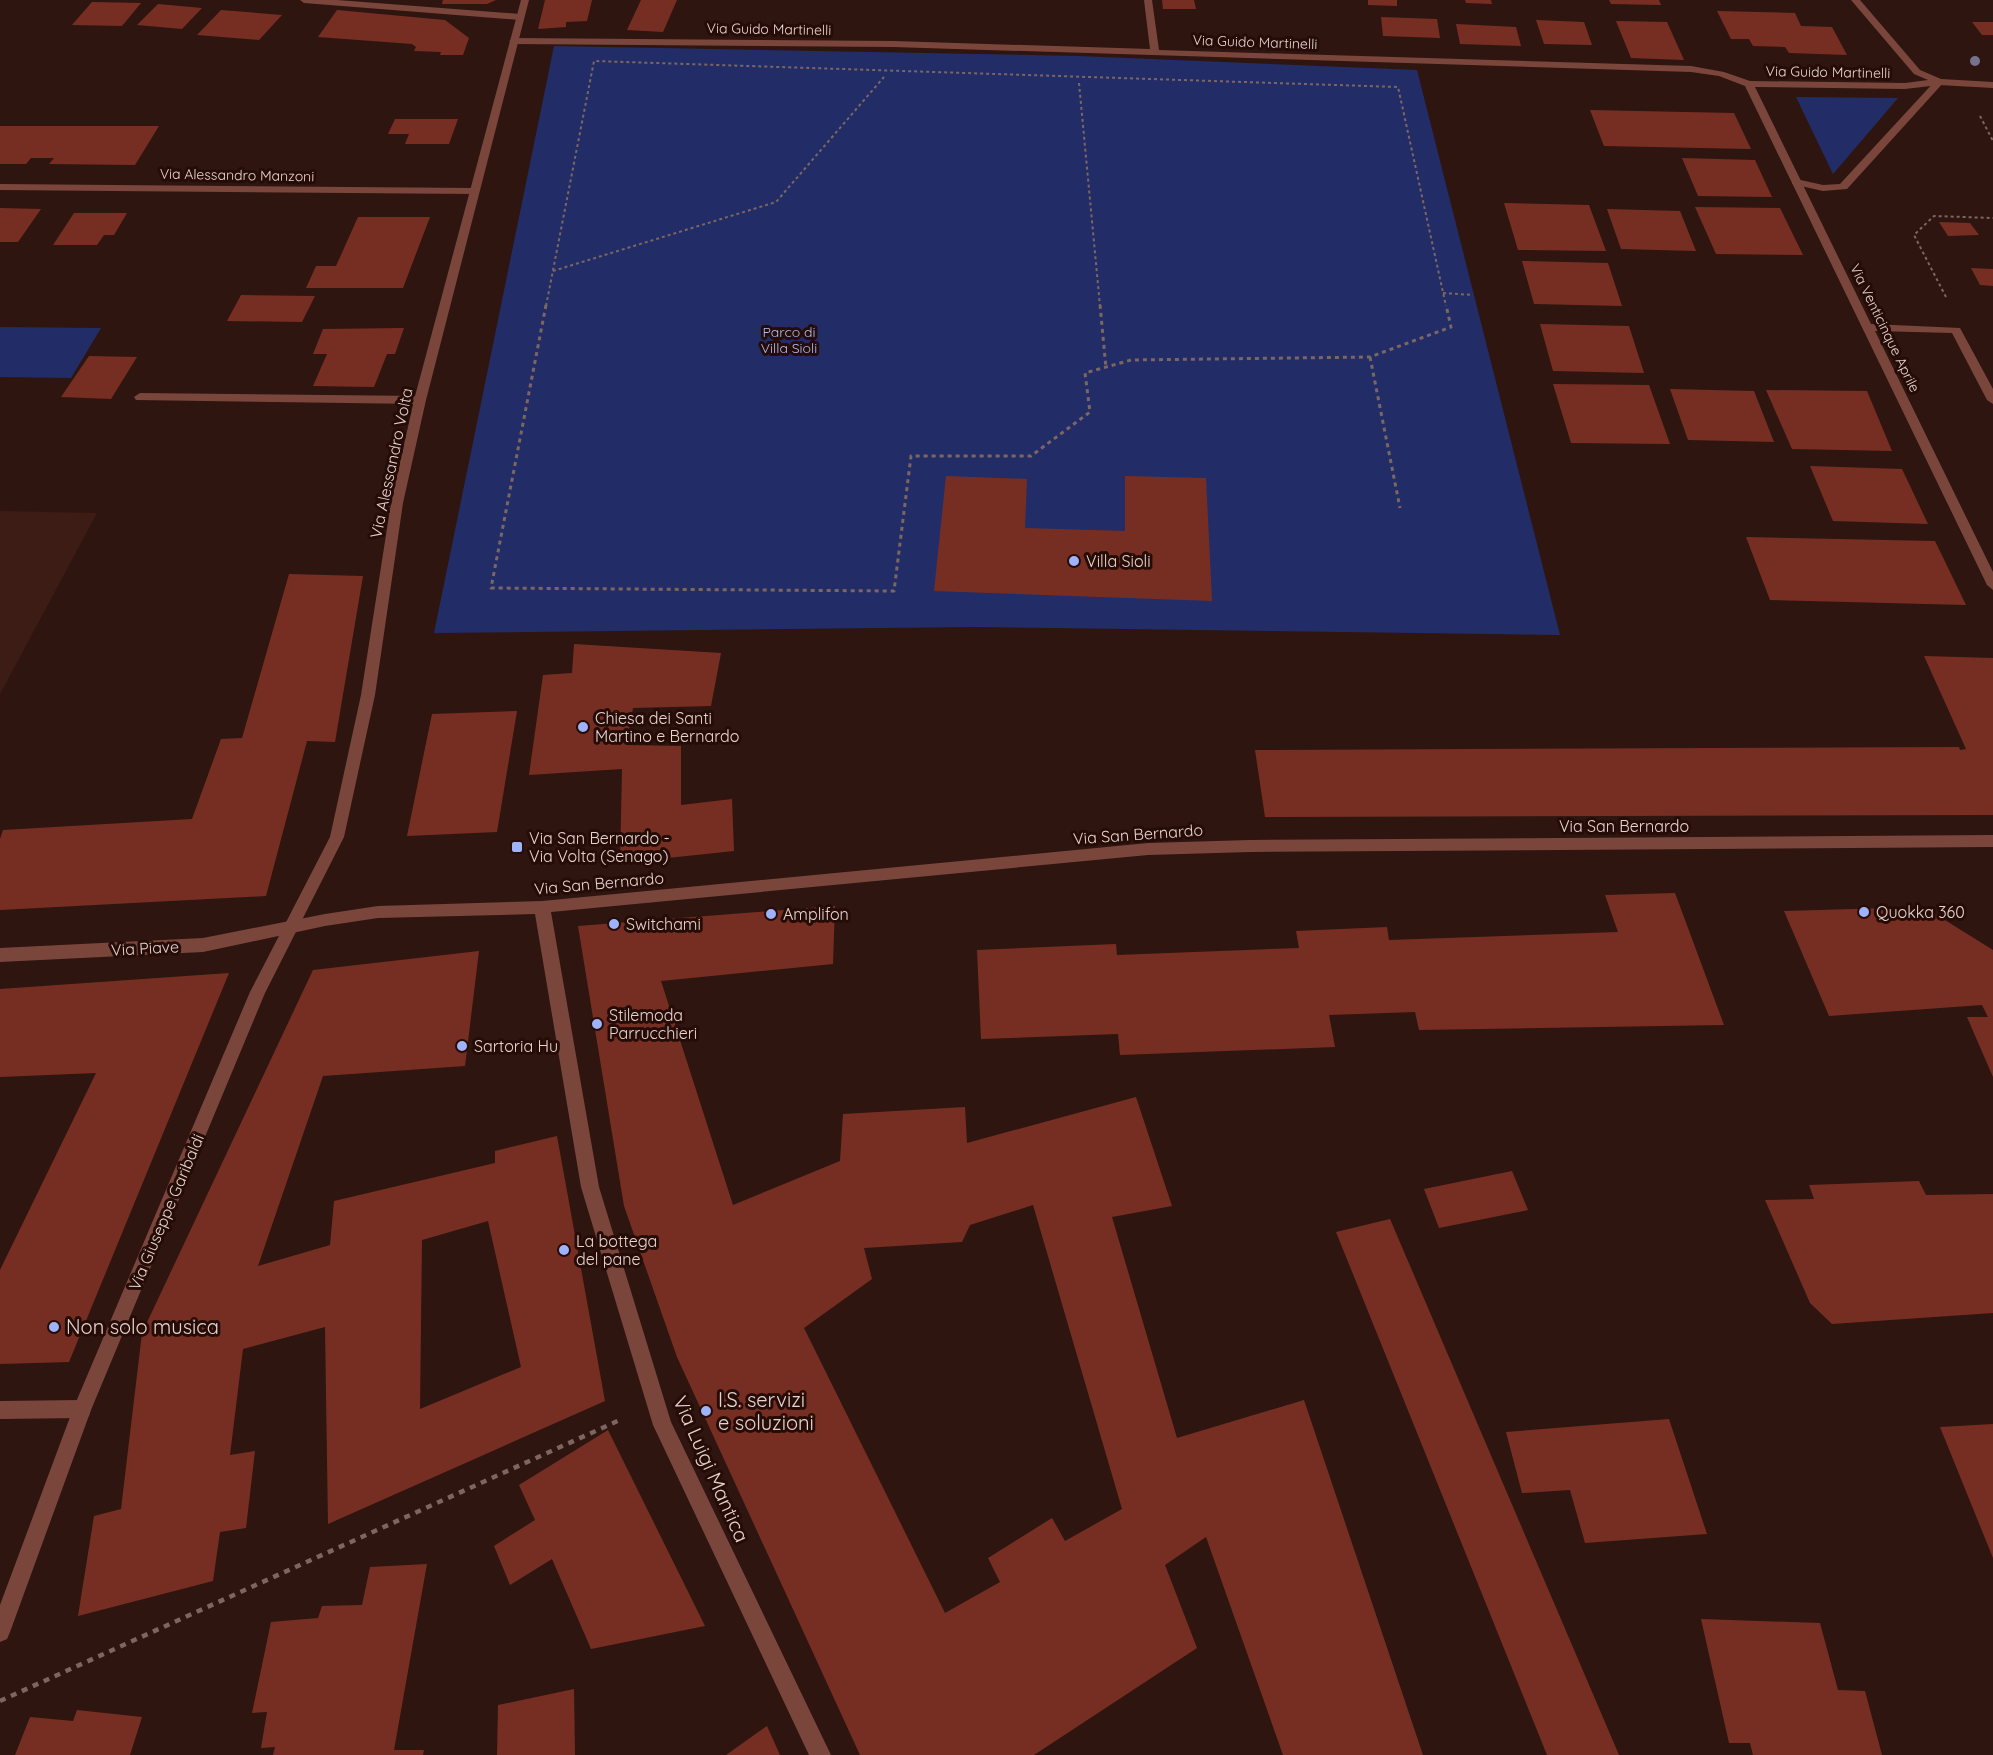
<svg xmlns="http://www.w3.org/2000/svg" width="1993" height="1755" font-family="Quicksand,sans-serif">
	<rect width="100%" height="100%" fill="#2f1510"/>
	<!-- built -->
	<polygon fill="#3d1c15" points="0,511 97,513 0,694"/>
	<!-- green -->
	<g fill="#222d67">
		<polygon points="554,46 1078,56 1417,70 1560,635 973,627 434,633"/>
		<polygon points="1796,97 1898,98 1833,174"/>
		<polygon points="0,327 101,328 71,378 0,377"/>
	</g>
	<!-- building -->
	<g fill="#772e22" fill-rule="evenodd">
		<polygon points="443,0 496,0 487,4 442,4"/>
		<polygon points="545,0 592,0 587,21 566,22 566,27 538,29"/>
		<polygon points="641,0 677,0 663,32 627,30"/>
		<polygon points="1162,0 1194,0 1196,9 1163,9"/>
		<polygon points="1368,0 1397,0 1397,6 1368,5"/>
		<polygon points="1465,0 1491,0 1492,4 1466,3"/>
		<polygon points="1609,0 1659,0 1661,5 1611,4"/>
		<polygon points="92,2 141,3 122,26 72,25"/>
		<polygon points="158,4 202,8 182,29 137,25"/>
		<polygon points="221,10 282,15 259,40 197,35"/>
		<polygon points="337,10 445,20 469,38 463,55 440,55 441,52 414,51 416,47 412,44 318,37"/>
		<polygon points="1717,11 1795,13 1801,26 1832,27 1847,55 1789,53 1785,47 1753,46 1749,39 1731,39"/>
		<polygon points="1381,17 1437,19 1440,38 1383,36"/>
		<polygon points="1536,20 1584,22 1592,45 1544,44"/>
		<polygon points="1616,21 1667,22 1684,60 1631,58"/>
		<polygon points="1972,22 1993,22 1993,35 1982,35"/>
		<polygon points="1456,24 1516,27 1521,46 1460,44"/>
		<polygon points="1590,110 1734,113 1751,149 1604,146"/>
		<polygon points="395,119 458,119 449,144 405,144 409,134 388,134"/>
		<polygon points="0,126 159,126 135,165 49,164 54,158 31,158 26,164 0,164"/>
		<polygon points="1682,158 1755,160 1772,197 1698,196"/>
		<polygon points="1504,203 1589,205 1606,251 1518,250"/>
		<polygon points="1695,207 1780,208 1803,255 1716,254"/>
		<polygon points="0,208 41,209 18,242 0,242"/>
		<polygon points="1607,209 1680,211 1696,251 1621,249"/>
		<polygon points="74,213 127,213 114,235 104,235 97,245 53,245"/>
		<polygon points="358,217 430,217 403,288 306,288 316,266 336,266"/>
		<polygon points="1939,222 1970,223 1979,235 1948,236"/>
		<polygon points="1522,261 1608,263 1622,306 1534,304"/>
		<polygon points="1971,268 1993,269 1993,286 1980,285"/>
		<polygon points="241,295 315,296 302,322 227,321"/>
		<polygon points="1540,324 1629,326 1644,373 1553,371"/>
		<polygon points="404,328 395,354 387,354 374,387 313,386 327,354 313,354 323,329"/>
		<polygon points="89,356 137,357 111,399 61,397"/>
		<polygon points="1553,384 1649,385 1670,444 1571,443"/>
		<polygon points="1670,389 1754,391 1774,442 1688,440"/>
		<polygon points="1766,390 1867,391 1892,451 1792,449"/>
		<polygon points="1810,466 1902,469 1928,524 1833,521"/>
		<polygon points="946,476 1027,479 1025,528 1125,531 1125,476 1206,478 1212,601 934,591"/>
		<polygon points="1746,537 1935,541 1966,605 1770,600"/>
		<polygon points="289,574 363,576 335,742 307,741 266,896 0,910 0,839 3,830 192,819 221,739 242,738"/>
		<polygon points="574,644 721,653 711,706 633,708 626,745 681,746 681,805 732,799 734,851 620,863 622,769 529,775 543,675 572,673"/>
		<polygon points="1924,656 1993,658 1993,815 1265,817 1255,750 1959,747 1960,750 1966,749"/>
		<polygon points="517,711 497,832 407,836 432,714"/>
		<polygon points="1675,893 1724,1025 1419,1030 1415,1012 1329,1015 1335,1047 1120,1055 1118,1034 981,1039 977,950 1116,944 1117,955 1299,948 1296,931 1387,927 1389,940 1618,932 1605,895"/>
		<path d="M 835,906 L 833,964 L 661,981 L 733,1205 L 840,1161 L 843,1114 L 965,1107 L 967,1143 L 1136,1097 L 1172,1206 L 1112,1217 L 1177,1438 L 1304,1400 L 1423,1755 L 1283,1755 L 1206,1537 L 1165,1565 L 1197,1648 L 1034,1755 L 860,1755 L 677,1357 L 624,1206 L 578,926 ZM 1033,1205 L 1122,1509 L 1065,1541 L 1052,1518 L 988,1558 L 1000,1582 L 945,1613 L 804,1328 L 872,1279 L 864,1248 L 962,1242 L 970,1225 Z"/>
		<polygon points="1924,907 1993,950 1993,1077 1967,1017 1988,1017 1982,1005 1829,1016 1784,911"/>
		<path d="M 479,951 L 465,1066 L 323,1076 L 258,1266 L 330,1245 L 334,1201 L 495,1163 L 495,1151 L 557,1136 L 605,1401 L 328,1524 L 325,1327 L 243,1349 L 230,1455 L 255,1451 L 246,1528 L 220,1532 L 213,1581 L 78,1616 L 94,1516 L 121,1509 L 142,1333 L 313,970 ZM 488,1221 L 521,1367 L 420,1409 L 422,1240 Z"/>
		<polygon points="229,973 69,1362 0,1364 0,1270 96,1073 0,1077 0,989"/>
		<polygon points="1512,1171 1528,1210 1439,1228 1424,1189"/>
		<polygon points="1919,1181 1926,1195 1993,1194 1993,1313 1832,1324 1810,1303 1765,1200 1814,1199 1809,1185"/>
		<polygon points="1390,1219 1619,1755 1547,1755 1336,1232"/>
		<polygon points="1669,1419 1707,1534 1585,1543 1570,1490 1522,1493 1506,1432"/>
		<polygon points="1993,1424 1993,1558 1940,1427"/>
		<polygon points="608,1430 705,1626 591,1649 552,1559 510,1585 494,1546 535,1520 519,1485"/>
		<polygon points="427,1564 394,1750 424,1750 423,1755 273,1755 275,1747 261,1748 267,1712 252,1713 271,1622 318,1618 322,1606 362,1605 370,1567"/>
		<polygon points="1701,1619 1820,1623 1838,1690 1865,1691 1882,1755 1753,1755 1750,1743 1729,1743"/>
		<polygon points="574,1689 575,1755 497,1755 498,1705"/>
		<polygon points="77,1710 142,1717 130,1755 15,1755 30,1717 73,1721"/>
		<polygon points="767,1726 780,1755 726,1755"/>
	</g>
	<g fill="none" stroke-linecap="round" stroke-linejoin="round">
		<!-- path-far2 -->
		<g stroke="#7d6662" stroke-width="2" stroke-dasharray="3 3" stroke-linecap="butt">
			<polyline points="1079,83 1100,306"/>
			<polyline points="1980,116 1993,141"/>
			<polyline points="553,271 776,202 884,77"/>
			<polyline points="1443,293 1473,295"/>
			<polyline points="1946,297 1914,235 1934,216 1993,218"/>
			<polyline points="546,306 594,61 1398,87 1446,306"/>
		</g>
		<!-- path-far1 -->
		<g stroke="#7d6662" stroke-width="3" stroke-dasharray="4 4" stroke-linecap="butt">
			<polyline points="546,305 491,588 894,591 911,456 1031,456 1090,412 1085,373 1131,360 1370,357 1451,327 1446,305"/>
			<polyline points="1100,305 1106,368"/>
			<polyline points="1370,357 1400,508"/>
		</g>
		<!-- path -->
		<polyline stroke="#7d6662" stroke-width="4.5" stroke-dasharray="6 6" stroke-linecap="butt" points="0,1701 622,1419"/>
		<!-- service -->
		<g fill="#7a463c" fill-rule="evenodd">
			<polygon points="1936,80 1944,82 1847,189 1823,191 1792,184 1792,180 1796,179 1823,185 1840,184"/>
			<polygon points="140,393 420,396 426,400 420,404 136,400 134,397"/>
		</g>
		<!-- minor -->
		<g fill="#7a463c" fill-rule="evenodd">
			<polygon points="300,0 337,0 520,14 524,17 520,20 304,3"/>
			<polygon points="1144,0 1152,0 1159,50 1691,66 1724,72 1750,81 1905,83 1928,80 1914,74 1851,0 1860,0 1920,70 1941,79 1993,82 1993,88 1939,85 1905,89 1755,87 1871,324 1960,328 1993,389 1993,404 1987,400 1952,333 1875,331 1993,572 1993,590 1987,585 1745,86 1719,76 1691,72 893,47 514,44 509,41 514,38 893,41 1150,49"/>
			<polygon points="0,184 474,188 479,191 474,194 0,190"/>
			<polygon points="1993,835 1993,847 1250,852 1148,855 551,912 599,1187 671,1422 831,1755 809,1755 653,1425 581,1187 535,914 378,918 325,926 203,952 0,962 0,948 203,938 325,914 378,906 542,901 1148,843 1250,840"/>
			<polygon points="82,1400 89,1402 91,1409 89,1416 82,1418 0,1419 0,1401"/>
		</g>
		<!-- tertiary -->
		<polygon fill="#7a463c" fill-rule="evenodd" points="521,0 529,0 426,400 403,503 375,695 344,837 265,993 91,1410 10,1632 7,1639 0,1642 0,1605 73,1409 250,992 330,837 361,695 391,503 414,400"/>
	</g>
	<!-- trees -->
	<circle fill="#75728e" cx="1975" cy="61" r="5"/>
	<!-- markers -->
	<g fill="#9fb3fd" stroke="#250c07" stroke-width="2">
		<circle cx="1074" cy="561" r="6"/>
		<circle cx="583" cy="727" r="6"/>
		<rect x="511" y="841" width="12" height="12" rx="3"/>
		<circle cx="1864" cy="912" r="6"/>
		<circle cx="771" cy="914" r="6"/>
		<circle cx="614" cy="924" r="6"/>
		<circle cx="597" cy="1024" r="6"/>
		<circle cx="462" cy="1046" r="6"/>
		<circle cx="564" cy="1250" r="6"/>
		<circle cx="54" cy="1327" r="6"/>
		<circle cx="706" cy="1411" r="6"/>
	</g>
	<g text-anchor="middle" stroke-width="6" stroke-linejoin="round" paint-order="stroke">
		<!-- far-street labels -->
		<g font-size="14" fill="#e7d4d0" stroke="#250c07">
			<text transform="translate(769 29) rotate(1)" y="5">Via Guido Martinelli</text>
			<text transform="translate(1255 42) rotate(2)" y="5">Via Guido Martinelli</text>
			<text transform="translate(1828 72) rotate(1)" y="5">Via Guido Martinelli</text>
			<text transform="translate(237 175) rotate(1)" y="5">Via Alessandro Manzoni</text>
			<text transform="translate(1885 328) rotate(64)" y="5">Via Venticinque Aprile</text>
		</g>
		<!-- far-park labels -->
		<g font-size="14" fill="#aebef6" stroke="#250c07">
			<text x="789" y="337">Parco di<tspan x="789" dy="16">Villa Sioli</tspan></text>
		</g>
		<!-- street labels -->
		<g font-size="16" fill="#e7d4d0" stroke="#250c07">
			<text transform="translate(391 463) rotate(-78)" y="6">Via Alessandro Volta</text>
			<text x="1624" y="832">Via San Bernardo</text>
			<text transform="translate(1138 834) rotate(-4)" y="6">Via San Bernardo</text>
			<text transform="translate(599 883) rotate(-5)" y="6">Via San Bernardo</text>
			<text transform="translate(145 948) rotate(-3)" y="6">Via Piave</text>
			<text transform="translate(166 1212) rotate(-67)" y="6">Via Giuseppe Garibaldi</text>
		</g>
		<!-- poi labels -->
		<g font-size="16" fill="#e7d4d0" stroke="#250c07" text-anchor="start">
			<text x="1086" y="567">Villa Sioli</text>
			<text x="595" y="724">Chiesa dei Santi<tspan x="595" dy="18">Martino e Bernardo</tspan></text>
			<text x="529" y="844">Via San Bernardo -<tspan x="529" dy="18">Via Volta (Senago)</tspan></text>
			<text x="1876" y="918">Quokka 360</text>
			<text x="783" y="920">Amplifon</text>
			<text x="626" y="930">Switchami</text>
			<text x="609" y="1021">Stilemoda<tspan x="609" dy="18">Parrucchieri</tspan></text>
			<text x="474" y="1052">Sartoria Hu</text>
			<text x="576" y="1247">La bottega<tspan x="576" dy="18">del pane</tspan></text>
		</g>
		<!-- near-poi labels -->
		<g font-size="20" fill="#e7d4d0" stroke="#250c07" text-anchor="start">
			<text x="66" y="1334">Non solo musica</text>
			<text x="718" y="1407">I.S. servizi<tspan x="718" dy="23">e soluzioni</tspan></text>
		</g>
		<!-- near-street labels -->
		<g font-size="20" fill="#e7d4d0" stroke="#250c07">
			<text transform="translate(711 1469) rotate(66)" y="7">Via Luigi Mantica</text>
		</g>
	</g>
</svg>
